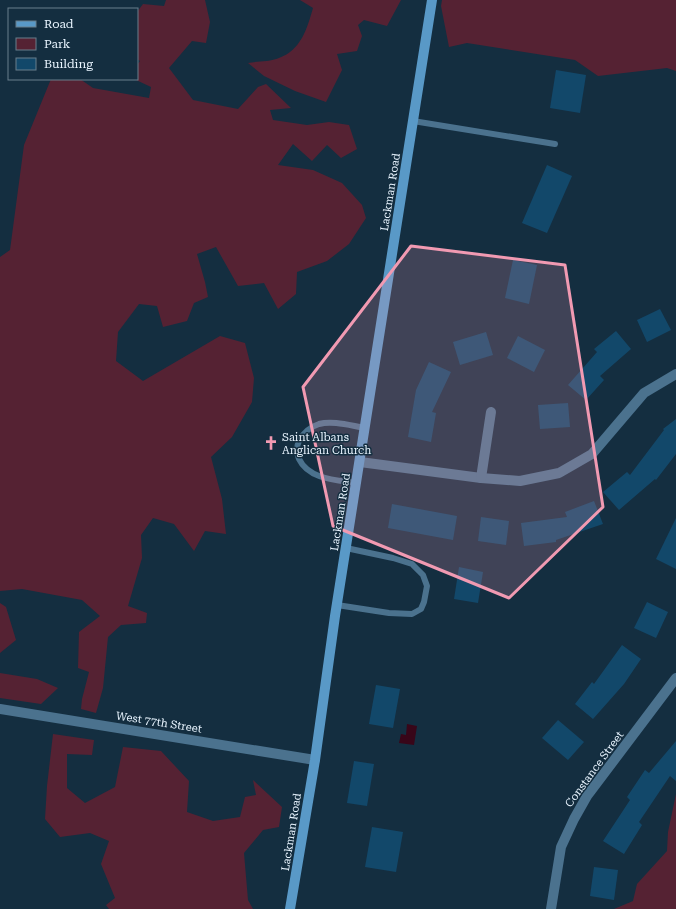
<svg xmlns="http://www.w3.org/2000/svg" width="676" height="909" font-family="'Roboto Serif',serif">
	<rect width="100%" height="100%" fill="#142e40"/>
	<!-- green -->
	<g fill="#523">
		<polygon points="166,0 205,0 210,22 206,43 192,41 169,68 193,100 238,109 258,87 266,84 291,108 270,110 273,120 307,125 329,122 349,125 357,149 341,158 327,145 312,161 293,144 278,165 313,170 342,183 362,205 366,218 349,244 327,261 297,272 296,294 278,309 264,283 238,286 216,247 197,254 205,282 208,297 194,303 187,321 163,327 157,306 139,304 118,332 116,361 143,381 220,336 245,343 254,378 252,402 232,437 211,457 222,499 226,534 205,531 194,551 174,524 153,518 141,535 142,558 128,606 147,613 146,623 121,625 108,637 103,688 96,713 81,709 82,699 89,672 78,668 79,632 100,616 82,600 22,589 0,591 0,257 10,250 24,145 51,79 80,79 93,88 149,98 151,87 134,79 137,79 137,65 140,61 137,59 137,12 143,4 164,6"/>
		<path d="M 300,0 L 401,0 L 387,26 L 364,20 L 358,25 L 362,36 L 357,51 L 337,54 L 342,70 L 326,102 L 295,91 L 264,76 L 248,63 C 257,61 270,62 279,58 C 301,50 307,29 313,8 Z"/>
		<polygon points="442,0 676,0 676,71 667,68 598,76 575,60 467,43 449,47 441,6"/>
		<polygon points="0,603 6,607 16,640 0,653"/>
		<polygon points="0,673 37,679 58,688 41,704 0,698"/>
		<polygon points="53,734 94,740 92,755 67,754 67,788 85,803 115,787 123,747 161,751 189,781 187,812 213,821 240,817 245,797 256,795 253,780 282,807 279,827 263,830 244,853 248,900 253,909 109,909 106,905 115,898 101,864 109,841 90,833 60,837 45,819 47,786"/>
		<polygon points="676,794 676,909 614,909 633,901 637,884 667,851 668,832"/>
	</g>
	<!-- water -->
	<polygon fill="#380619" points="407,724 417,726 414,745 399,743 401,734 406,735"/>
	<!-- building -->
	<g fill="#12486a">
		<polygon points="556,70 586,75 580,113 550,108"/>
		<polygon points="547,165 572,176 547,233 522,223"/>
		<polygon points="513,260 537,265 529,304 505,298"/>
		<polygon points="660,309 671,330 647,342 637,320"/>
		<polygon points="616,331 631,349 600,376 604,380 586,400 568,385 597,352 594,349"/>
		<polygon points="486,332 493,355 460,365 453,342"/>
		<polygon points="518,336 545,350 534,372 507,358"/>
		<polygon points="429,362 451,372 432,412 436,413 431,442 408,437 416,390"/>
		<polygon points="568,403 570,427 540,429 538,405"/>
		<polygon points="676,419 676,454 656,480 655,479 619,510 603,492 627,472 630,475 664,430 663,429"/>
		<polygon points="594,501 603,524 556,540 556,542 524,546 521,523 567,517 565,512"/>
		<polygon points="392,504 457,516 453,540 388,528"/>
		<polygon points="481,517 509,521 506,545 478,541"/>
		<polygon points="676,518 676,569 656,559"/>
		<polygon points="459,567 483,572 478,603 454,599"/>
		<polygon points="647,602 668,612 656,638 634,628"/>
		<polygon points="622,645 641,659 624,684 593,719 575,704 592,682 594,684"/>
		<polygon points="376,685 400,689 393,728 369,724"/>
		<polygon points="558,720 584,742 568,760 542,738"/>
		<polygon points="676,741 676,781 670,776 639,822 642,825 624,854 603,841 630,800 627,797 645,770 649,773"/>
		<polygon points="354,761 374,764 367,806 347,803"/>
		<polygon points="372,827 403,832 396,872 365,867"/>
		<polygon points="594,867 618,870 614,900 590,896"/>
	</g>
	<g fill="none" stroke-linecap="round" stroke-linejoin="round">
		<!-- service -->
		<g stroke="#4b728e" stroke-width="6">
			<polyline points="413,121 555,144"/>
			<path d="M 357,483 C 338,480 309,480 299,459 C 297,454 296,447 299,441 C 303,433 310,427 319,424 C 333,420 352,426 366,428"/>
			<polyline points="337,605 389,613 412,614 421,609 424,602 427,586 423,575 412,564 393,558 346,548"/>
		</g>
		<!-- minor -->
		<g stroke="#4b728e" stroke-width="10">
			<polyline points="360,462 481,478 520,481 559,473 592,454 644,393 676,374"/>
			<polyline points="481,478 491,412"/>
			<polyline points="0,709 315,760"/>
			<polyline points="551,909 561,847 574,819 587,796 676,678"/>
		</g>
		<!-- secondary -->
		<polyline stroke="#5999c7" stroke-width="10" points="290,909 315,760 335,616 432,0"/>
	</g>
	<!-- marked area -->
	<path fill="#f19ab2" fill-opacity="0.2" stroke="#f19ab2" stroke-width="3" stroke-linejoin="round" d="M 411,246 L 565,265 L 603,507 L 509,598 L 333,526 L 303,387 Z"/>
	<!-- icons -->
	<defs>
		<symbol id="church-bare" viewBox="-9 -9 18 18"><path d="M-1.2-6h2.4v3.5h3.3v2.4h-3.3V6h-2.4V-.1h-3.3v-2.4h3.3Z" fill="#f19ab2" stroke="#142e40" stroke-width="2.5" paint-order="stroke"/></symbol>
	</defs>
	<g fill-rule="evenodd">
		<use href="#church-bare" x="261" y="433" width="20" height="20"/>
	</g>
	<g text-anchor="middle" stroke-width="3" stroke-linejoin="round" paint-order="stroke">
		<!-- street labels -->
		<g font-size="11" fill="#e9f5ff" stroke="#142e40">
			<text transform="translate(390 192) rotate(-81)" y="4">Lackman Road</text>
			<text transform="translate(340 512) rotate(-81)" y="4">Lackman Road</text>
			<text transform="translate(159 722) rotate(9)" y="4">West 77th Street</text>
			<text transform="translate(594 769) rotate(-54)" y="4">Constance Street</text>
			<text transform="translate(291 832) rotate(-81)" y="4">Lackman Road</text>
		</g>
		<!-- poi labels -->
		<g font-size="11" fill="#e9f5ff" stroke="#142e40" text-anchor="start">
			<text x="282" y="441">Saint Albans<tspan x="282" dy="13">Anglican Church</tspan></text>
		</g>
	</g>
	<!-- legend -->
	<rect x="8" y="8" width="130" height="72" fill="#142e40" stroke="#697e8c"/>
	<rect x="16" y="21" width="20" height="6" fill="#5999c7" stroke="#697e8c"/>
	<text x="44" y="28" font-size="12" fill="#e9f5ff">Road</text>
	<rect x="16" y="38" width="20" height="12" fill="#552233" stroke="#697e8c"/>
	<text x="44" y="48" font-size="12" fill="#e9f5ff">Park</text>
	<rect x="16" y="58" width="20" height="12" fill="#12486a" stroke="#697e8c"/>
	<text x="44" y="68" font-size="12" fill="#e9f5ff">Building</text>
</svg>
